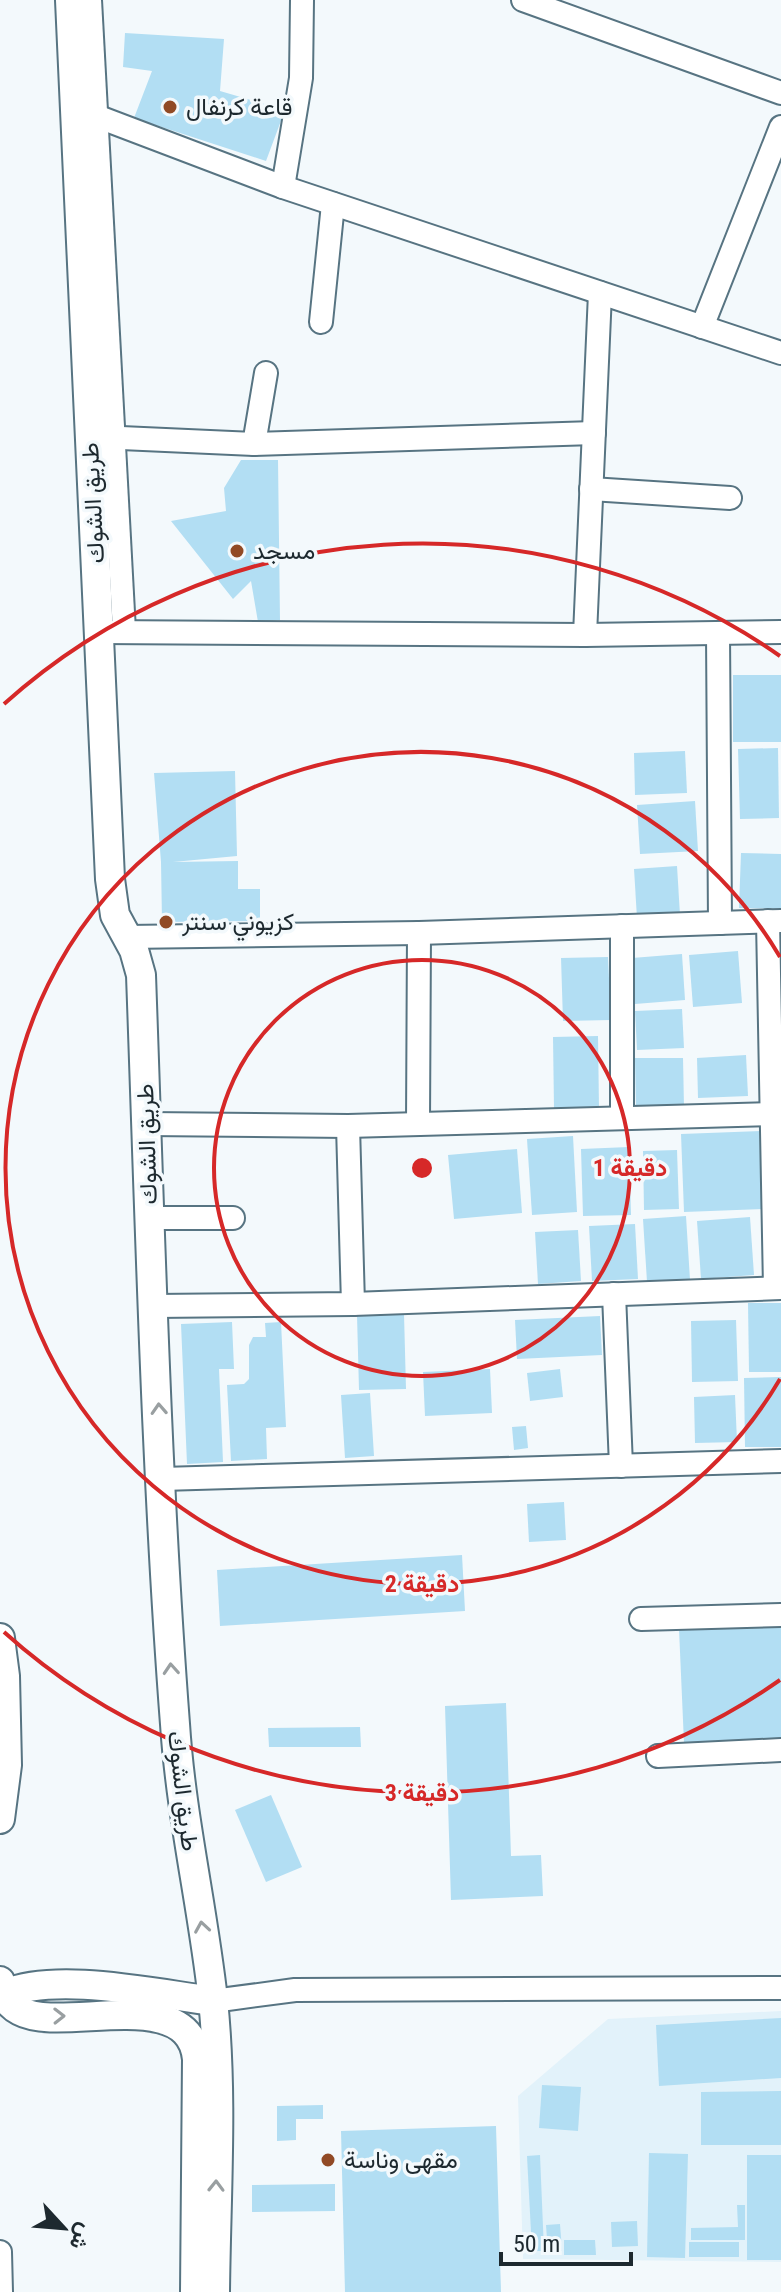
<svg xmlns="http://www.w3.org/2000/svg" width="781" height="2292" font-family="'Roboto Condensed',Vazirmatn,sans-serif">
	<rect width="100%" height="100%" fill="#f3f9fc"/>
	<!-- built -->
	<polygon fill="#e2f2fa" points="781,2011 781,2262 523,2259 518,2096 608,2019"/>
	<!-- building -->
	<g fill="#b2def3">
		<polygon points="125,33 224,39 220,91 285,110 266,161 134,118 152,71 123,67"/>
		<polygon points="241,460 278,460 280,620 258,622 251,581 233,599 171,521 226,511 224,488"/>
		<rect x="733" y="675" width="48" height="67"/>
		<polygon points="778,748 779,818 740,819 738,749"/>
		<polygon points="685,751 687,793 635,795 634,753"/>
		<polygon points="235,771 237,856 173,862 238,861 238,889 260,889 260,921 162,922 161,862 154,773"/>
		<polygon points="695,801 698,851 640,854 637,805"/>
		<polygon points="741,853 781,854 781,909 739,908"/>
		<polygon points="677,866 680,915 637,918 634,869"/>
		<polygon points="738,951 742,1003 693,1007 689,955"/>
		<polygon points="682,954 685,1000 635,1004 632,958"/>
		<polygon points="608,957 611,1020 563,1021 561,958"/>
		<polygon points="682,1009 684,1048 637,1050 635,1011"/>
		<polygon points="598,1036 599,1109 554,1109 553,1037"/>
		<polygon points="746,1055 748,1096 698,1098 697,1058"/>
		<polygon points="635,1058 683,1058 684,1107 636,1107"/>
		<polygon points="761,1131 763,1209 684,1212 681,1134"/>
		<polygon points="573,1136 577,1212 532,1215 527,1139"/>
		<polygon points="629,1147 631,1215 583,1216 581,1149"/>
		<polygon points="517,1149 522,1213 454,1219 448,1155"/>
		<polygon points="677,1150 679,1209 644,1210 643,1151"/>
		<polygon points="686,1216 690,1280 647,1282 643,1219"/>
		<polygon points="750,1217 754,1275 701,1279 697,1221"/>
		<polygon points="635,1224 638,1279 592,1281 589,1226"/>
		<polygon points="578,1230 581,1281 538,1284 535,1232"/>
		<polygon points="748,1303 781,1303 781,1372 749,1372"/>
		<polygon points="404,1314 406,1389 359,1390 357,1315"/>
		<polygon points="600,1316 602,1355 517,1359 515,1320"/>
		<polygon points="736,1320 738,1381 692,1382 691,1321"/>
		<polygon points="232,1322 234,1369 219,1369 223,1462 187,1464 181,1324"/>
		<polygon points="281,1322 286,1427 266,1428 267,1459 231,1461 227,1385 244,1384 249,1379 249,1345 253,1337 266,1337 265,1323"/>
		<polygon points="490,1369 492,1413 425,1416 423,1372"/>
		<polygon points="560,1369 563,1397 530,1401 527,1373"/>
		<polygon points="781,1377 781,1447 745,1447 744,1378"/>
		<polygon points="370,1393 374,1456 345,1458 341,1395"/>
		<polygon points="735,1395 737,1442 695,1443 694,1397"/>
		<polygon points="526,1426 528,1448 514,1450 512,1427"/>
		<polygon points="564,1502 566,1540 529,1542 527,1504"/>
		<polygon points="462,1555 465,1611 220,1626 217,1570"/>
		<polygon points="781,1624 781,1739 684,1743 679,1629"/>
		<polygon points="506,1703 511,1856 541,1855 543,1896 451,1900 445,1706"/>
		<polygon points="360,1727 361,1747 269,1747 268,1728"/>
		<polygon points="271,1795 302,1867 266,1882 235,1810"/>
		<polygon points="781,2018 781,2078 659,2086 656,2025"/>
		<polygon points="542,2085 581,2087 578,2131 539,2128"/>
		<polygon points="781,2091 781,2145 701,2145 701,2092"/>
		<polygon points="323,2105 323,2119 296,2119 296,2140 277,2141 277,2106"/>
		<polygon points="496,2126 501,2292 345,2292 341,2131"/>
		<polygon points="649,2153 688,2154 685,2258 647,2257"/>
		<polygon points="540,2155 544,2251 532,2251 527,2156"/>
		<rect x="747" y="2155" width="34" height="105"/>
		<polygon points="335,2184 335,2211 252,2212 252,2185"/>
		<polygon points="737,2205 745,2205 745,2240 691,2240 691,2228 738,2227"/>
		<polygon points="637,2221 638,2246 612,2247 611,2222"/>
		<polygon points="560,2224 562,2251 548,2253 546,2225"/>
		<polygon points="564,2240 595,2240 596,2255 564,2255"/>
		<rect x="689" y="2242" width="50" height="15"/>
	</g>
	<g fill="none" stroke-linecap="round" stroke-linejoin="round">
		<defs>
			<g id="minor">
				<polyline points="90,0 124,631"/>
				<polyline points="523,0 781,93"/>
				<polyline points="75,108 283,187 781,353"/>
				<polyline points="283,187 301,78 302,0"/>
				<polyline points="321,322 333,204"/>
				<polyline points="702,327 781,127"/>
				<polyline points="99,437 254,444 594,433"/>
				<polyline points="254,444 266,373"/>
				<polyline points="591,489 730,498"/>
				<polyline points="99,632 585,635 781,632"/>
				<polyline points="718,633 720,923"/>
				<polyline points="585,635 600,293"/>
				<polyline points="768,921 775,1288"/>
				<polyline points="622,926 622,1118"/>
				<polyline points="127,937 419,933 781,921"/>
				<polyline points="146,1124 348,1126 772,1114"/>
				<polyline points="418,1124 419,933"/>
				<polyline points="348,1126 353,1304"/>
				<polyline points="150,1218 233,1218"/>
				<polyline points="614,1294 621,1466"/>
				<polyline points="154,1306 353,1304 781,1288"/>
				<polyline points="162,1479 781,1461"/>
				<polyline points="641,1619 781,1615"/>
				<polyline points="658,1756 781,1750"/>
				<polyline points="213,2001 295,1990 781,1988"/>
				<polyline points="0,2252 1,2292"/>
			</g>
			<g id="major">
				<path d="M 70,0 L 110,879 L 115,915 L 134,950 L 141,975 C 150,1224 156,1475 175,1724 C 181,1817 203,1908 213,2000 C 223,2097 216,2195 215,2292"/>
				<polyline points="0,1638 5,1676 7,1765 0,1819"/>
				<path d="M 0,1981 C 3,1994 7,2004 20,2011 C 62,2034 189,1983 197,2059 L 195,2292"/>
				<path d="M 3,1995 C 53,1971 157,1994 213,2001"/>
			</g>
		</defs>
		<!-- minor casing -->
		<use href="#minor" stroke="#577482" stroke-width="26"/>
		<!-- major casing -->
		<use href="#major" stroke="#577482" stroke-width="32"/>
		<!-- minor -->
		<use href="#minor" stroke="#fff" stroke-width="22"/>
		<!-- major -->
		<use href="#major" stroke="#fff" stroke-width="28"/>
	</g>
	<!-- one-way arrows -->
	<defs><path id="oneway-chevron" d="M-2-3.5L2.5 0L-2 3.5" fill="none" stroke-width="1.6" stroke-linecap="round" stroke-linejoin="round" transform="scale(2)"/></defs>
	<g stroke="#999fa1">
		<use href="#oneway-chevron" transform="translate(159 1409) rotate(-93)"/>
		<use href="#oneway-chevron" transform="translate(171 1669) rotate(-94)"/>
		<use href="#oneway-chevron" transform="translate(202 1927) rotate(-99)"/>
		<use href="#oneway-chevron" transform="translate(59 2016) rotate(-1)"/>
		<use href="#oneway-chevron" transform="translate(216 2186) rotate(-89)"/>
	</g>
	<!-- distance rings -->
	<g fill="none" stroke="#d62828" stroke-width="4">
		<circle cx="422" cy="1168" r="208"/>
		<path d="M780 1379A416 416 0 1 1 780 957"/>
		<path d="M780 1680A625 625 0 0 1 4 1632M4 704A625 625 0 0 1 780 656"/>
	</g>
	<!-- markers -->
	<g fill="#914a25" stroke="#f3f9fc" stroke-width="3">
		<circle cx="170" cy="107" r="8"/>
		<circle cx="237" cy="551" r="8"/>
		<circle cx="166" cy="922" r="8"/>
		<circle cx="328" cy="2160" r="8"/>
	</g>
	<g text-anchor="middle" stroke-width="7" stroke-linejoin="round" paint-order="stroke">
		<!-- poi labels -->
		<g font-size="24" fill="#1d292f" stroke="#f3f9fc" text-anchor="start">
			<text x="186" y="115">قاعة كرنفال</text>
			<text x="253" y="559">مسجد</text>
			<text x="182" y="930">كزيوني سنتر</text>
			<text x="344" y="2168">مقهى وناسة</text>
		</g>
		<!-- street labels -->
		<g font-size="24" fill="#1d292f" stroke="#f3f9fc">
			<text transform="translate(93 503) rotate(-93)" y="8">طريق الشوك</text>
			<text transform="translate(147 1144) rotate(-92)" y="8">طريق الشوك</text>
			<text transform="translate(183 1791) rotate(83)" y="8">طريق الشوك</text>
		</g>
	</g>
	<circle cx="422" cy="1168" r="12" fill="#d62828" stroke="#f3f9fc" stroke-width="4"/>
	<g font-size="24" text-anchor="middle" font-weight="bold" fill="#d62828" stroke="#f3f9fc" stroke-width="7" stroke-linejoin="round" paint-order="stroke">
		<text x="630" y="1176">1 دقيقة</text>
		<text x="422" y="1592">2 دقيقة</text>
		<text x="422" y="1801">3 دقيقة</text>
	</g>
	<!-- north arrow -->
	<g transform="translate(64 2228) rotate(116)" stroke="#f3f9fc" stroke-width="6" paint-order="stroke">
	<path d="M0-6L14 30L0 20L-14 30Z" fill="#1d292f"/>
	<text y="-12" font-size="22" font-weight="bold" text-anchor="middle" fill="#1d292f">ش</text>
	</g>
	<!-- scale -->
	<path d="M501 2252v12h130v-12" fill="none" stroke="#1d292f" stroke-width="4"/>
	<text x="513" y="2252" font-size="24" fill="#1d292f" stroke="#f3f9fc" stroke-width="6" paint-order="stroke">50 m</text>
</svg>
